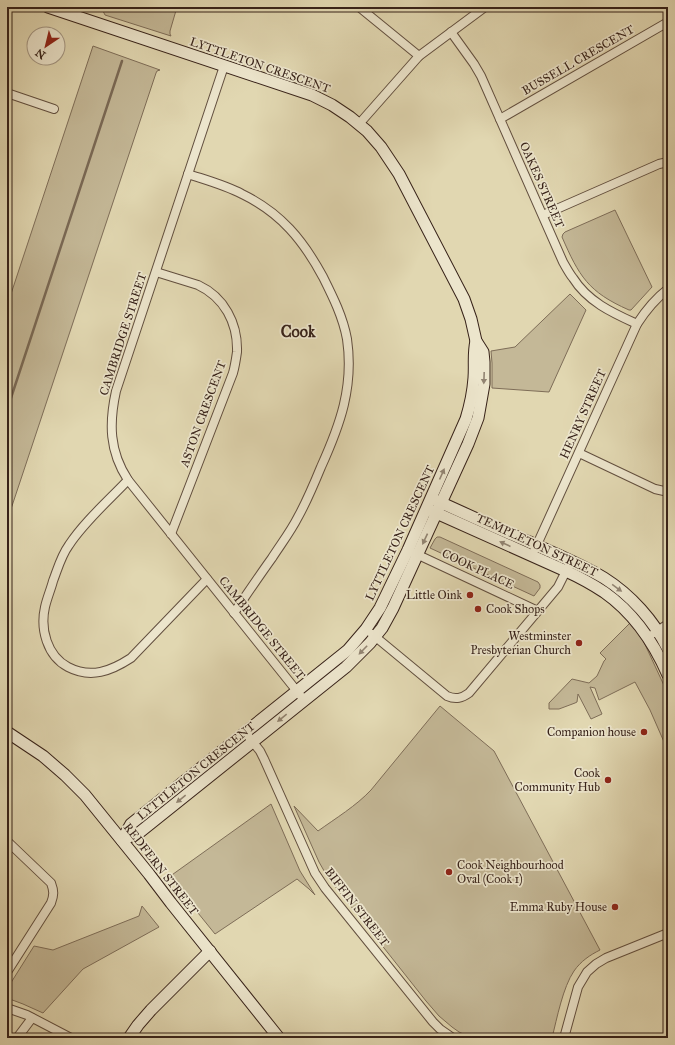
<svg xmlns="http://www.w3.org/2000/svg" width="675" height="1045" font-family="'IM FELL Great Primer',serif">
	<rect width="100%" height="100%" fill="#e1d7b1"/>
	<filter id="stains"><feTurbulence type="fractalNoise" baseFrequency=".005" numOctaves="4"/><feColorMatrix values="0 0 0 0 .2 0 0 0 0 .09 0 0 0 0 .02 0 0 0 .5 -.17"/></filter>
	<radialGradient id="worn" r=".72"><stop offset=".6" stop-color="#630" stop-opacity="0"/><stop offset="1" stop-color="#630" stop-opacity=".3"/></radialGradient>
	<!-- green -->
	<g fill="#c4b897" stroke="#7e6d58">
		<polygon points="103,7 177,7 170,31 170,34 171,36 105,15 103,11"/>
		<polygon points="93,46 160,70 157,71 156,73 7,521 7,306"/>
		<path d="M 615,210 L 652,287 L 631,310 L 629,310 C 588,292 579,276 562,237 L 563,234 L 565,232 Z"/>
		<polygon points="570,294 586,310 549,392 492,388 492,363 491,351 515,347"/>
		<polygon points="437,537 440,537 538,582 540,585 540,588 534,596 430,548 435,539"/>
		<polygon points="630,623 642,638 668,694 668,751 650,710 635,682 599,700 595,688 590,687 602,714 591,719 578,694 577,702 575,703 559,709 549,709 549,703 572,679 589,683 597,676 604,661 606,659 600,653"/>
		<path d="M 440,706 L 494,751 L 600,950 C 590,955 581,961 574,971 C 563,987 557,1018 552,1038 L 472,1038 L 459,1032 L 452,1027 L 439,1016 L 426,1001 L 327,876 L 319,862 L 294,806 L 318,831 C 336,818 356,806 371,790 Z"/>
		<polygon points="271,804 300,871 315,895 309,889 297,879 215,934 169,877"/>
		<polygon points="142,906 159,927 83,969 43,1013 23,1004 7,998 7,989 34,946 53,950 139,916"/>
	</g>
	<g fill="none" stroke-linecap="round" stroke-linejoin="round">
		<!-- stream -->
		<polyline stroke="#7a6955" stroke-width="2.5" points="7,410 122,61"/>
		<defs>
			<g id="street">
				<polyline points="359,7 419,56"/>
				<path d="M 451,32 L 474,64 L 481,76 L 563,262 C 566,267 569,273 573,278 C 588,302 613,313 637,324"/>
				<path d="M 224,66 L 116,391 C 109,423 109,451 128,480 L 304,700"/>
				<polyline points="7,93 54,109"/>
				<polyline points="500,119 668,22"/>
				<polyline points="359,124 419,56 485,7"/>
				<path d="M 188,174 C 206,180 225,185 242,194 C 281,213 303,240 323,277 C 333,297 343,317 347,339 C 354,387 340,425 321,467 C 314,484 307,501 298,517 C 291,531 281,544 272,558 C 259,576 247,594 234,613"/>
				<polyline points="543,215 659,164 668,162"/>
				<path d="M 156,272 L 198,285 C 224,297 238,323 237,352 C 236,359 235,366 233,373 L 171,534"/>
				<polyline points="579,453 655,489 664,491 668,490"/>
				<path d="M 128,480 C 109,500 84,522 69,545 C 61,556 58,568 53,581 C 51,589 47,598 45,607 C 40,629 47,656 68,667 C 91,679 111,671 131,658 L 207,579"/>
				<path d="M 535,549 L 637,324 C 646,310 655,299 668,289"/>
				<polyline points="414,553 538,611"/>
				<polyline points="654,633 668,624"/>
				<path d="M 372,634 L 447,696 C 456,700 462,698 469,693 L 558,587 L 568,567"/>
				<polyline points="245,732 260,751 264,759 315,873 325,888 433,1022 440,1029 453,1038"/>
				<path d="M 7,841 L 51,883 C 54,891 54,895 51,903 L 7,972"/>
				<polyline points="7,1008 27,1015 71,1038"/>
				<polyline points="17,1038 32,1018"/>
				<polyline points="564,1038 578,987 587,972 596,964 606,958 668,933"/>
			</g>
			<g id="secondary">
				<polyline points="48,7 312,95 332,105 350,117 367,131 381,147 399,174 464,299 471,319 476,341 483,352 484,362 484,384 478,418 468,444 393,608 382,628 370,643 346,667 140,832 122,840"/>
				<path d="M 435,500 C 466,514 496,528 527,541 C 553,553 579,563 604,578 C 631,595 654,621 668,649"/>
				<path d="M 432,511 L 566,571 C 579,577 592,584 604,592 C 634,613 654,643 668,675"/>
				<polyline points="7,732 43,756 65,775 85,795 149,874 171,903 279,1038"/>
				<path d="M 122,840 L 131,824 L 348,650 L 366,629 L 380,608 L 408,550 L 466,419 C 470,406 473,392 474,378 C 475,366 473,353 476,341"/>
				<polyline points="129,1038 138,1025 151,1010 210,951"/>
			</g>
		</defs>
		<!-- street casing -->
		<use href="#street" stroke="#624f3f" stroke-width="10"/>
		<!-- secondary casing -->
		<use href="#secondary" stroke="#372219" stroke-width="13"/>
		<!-- street -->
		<use href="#street" stroke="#ece5cc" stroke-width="8"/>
		<!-- secondary -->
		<use href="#secondary" stroke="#ece5cc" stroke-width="11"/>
	</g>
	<!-- one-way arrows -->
	<defs><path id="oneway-solid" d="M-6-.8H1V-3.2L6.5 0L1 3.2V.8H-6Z"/></defs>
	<g fill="#928472">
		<use href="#oneway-solid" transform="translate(484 378) rotate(92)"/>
		<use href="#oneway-solid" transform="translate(442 474) rotate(-66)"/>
		<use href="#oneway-solid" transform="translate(425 539) rotate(115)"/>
		<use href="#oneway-solid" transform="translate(505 544) rotate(-156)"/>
		<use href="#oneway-solid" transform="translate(617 588) rotate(36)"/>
		<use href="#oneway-solid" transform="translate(363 650) rotate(134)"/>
		<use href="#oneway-solid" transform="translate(282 718) rotate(141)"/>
		<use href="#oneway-solid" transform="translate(181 799) rotate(141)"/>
	</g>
	<!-- markers -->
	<g fill="#8f2418" stroke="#ece5cc" stroke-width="1.5">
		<circle cx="470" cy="595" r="4"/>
		<circle cx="478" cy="609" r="4"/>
		<circle cx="579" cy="643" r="4"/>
		<circle cx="644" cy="732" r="4"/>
		<circle cx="608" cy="780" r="4"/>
		<circle cx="449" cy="872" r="4"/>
		<circle cx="615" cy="907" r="4"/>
	</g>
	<g text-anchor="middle" stroke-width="3.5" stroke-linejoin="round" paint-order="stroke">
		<!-- street labels -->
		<g font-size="12" fill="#372219" stroke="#ece5cc">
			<text transform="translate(578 60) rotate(-30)" y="4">BUSSELL CRESCENT</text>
			<text transform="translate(260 65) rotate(19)" y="4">LYTTLETON CRESCENT</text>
			<text transform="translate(542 185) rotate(66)" y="4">OAKES STREET</text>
			<text transform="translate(123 334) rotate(-72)" y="4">CAMBRIDGE STREET</text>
			<text transform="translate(203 414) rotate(-70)" y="4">ASTON CRESCENT</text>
			<text transform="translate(583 414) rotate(-66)" y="4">HENRY STREET</text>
			<text transform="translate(400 533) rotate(-65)" y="4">LYTTLETON CRESCENT</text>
			<text transform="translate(537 545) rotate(25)" y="4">TEMPLETON STREET</text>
			<text transform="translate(478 569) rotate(25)" y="4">COOK PLACE</text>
			<text transform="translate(262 628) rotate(51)" y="4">CAMBRIDGE STREET</text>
			<text transform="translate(196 771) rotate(-39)" y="4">LYTTLETON CRESCENT</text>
			<text transform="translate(161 869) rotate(52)" y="4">REDFERN STREET</text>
			<text transform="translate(357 907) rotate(52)" y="4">BIFFIN STREET</text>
		</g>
		<!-- poi labels -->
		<g font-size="12" fill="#372219" stroke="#ece5cc" text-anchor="end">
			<text x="462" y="599">Little Oink</text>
			<text x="486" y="613" text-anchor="start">Cook Shops</text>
			<text x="571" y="640">Westminster<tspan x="571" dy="14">Presbyterian Church</tspan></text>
			<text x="636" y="736">Companion house</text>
			<text x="600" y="777">Cook<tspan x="600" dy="14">Community Hub</tspan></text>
			<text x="457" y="869" text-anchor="start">Cook Neighbourhood<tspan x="457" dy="14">Oval (Cook 1)</tspan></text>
			<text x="607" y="911">Emma Ruby House</text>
		</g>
		<!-- district labels -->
		<g font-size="16" font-weight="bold" fill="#372219" stroke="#ece5cc">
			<text x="298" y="337">Cook</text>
		</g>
	</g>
	<!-- margin -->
	<rect width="675" height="1045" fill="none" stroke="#e1d7b1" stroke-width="24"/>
	<rect x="8" y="8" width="659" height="1029" fill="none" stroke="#372219" stroke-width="2"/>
	<rect x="12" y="12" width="651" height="1021" fill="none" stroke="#372219"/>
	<!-- north arrow -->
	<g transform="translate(46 46) rotate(215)"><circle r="19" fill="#ece5cc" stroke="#a49784"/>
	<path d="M0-3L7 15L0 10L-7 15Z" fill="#8f2418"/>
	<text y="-6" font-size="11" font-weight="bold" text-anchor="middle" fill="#372219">N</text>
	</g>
	<rect width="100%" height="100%" filter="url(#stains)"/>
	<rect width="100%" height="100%" fill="url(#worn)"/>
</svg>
